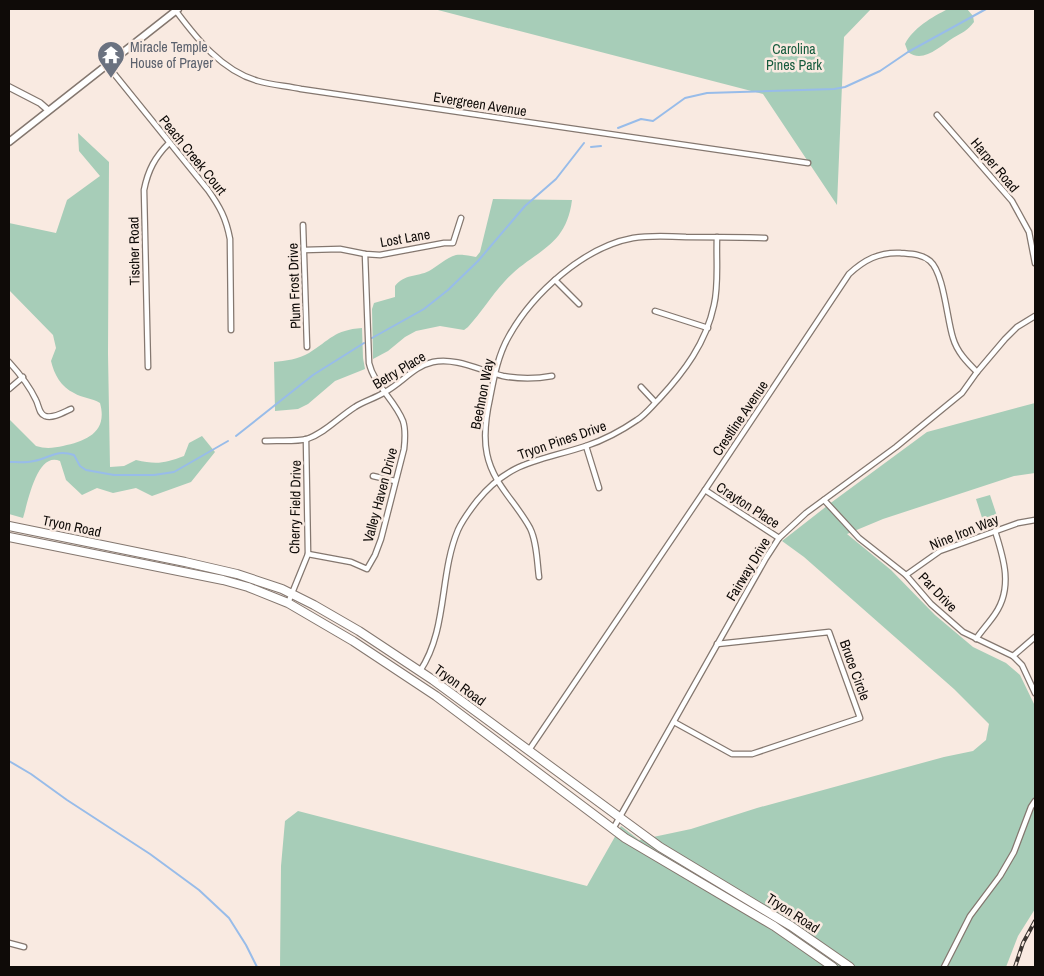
<svg xmlns="http://www.w3.org/2000/svg" width="1044" height="976" font-family="'Archivo Narrow',sans-serif">
	<rect width="100%" height="100%" fill="#f9eae1"/>
	<!-- green -->
	<g fill="#a7cdb8">
		<polygon points="434,9 871,9 844,37 837,205 763,94"/>
		<path d="M 948,9 L 967,9 L 973,16 L 974,22 C 967,31 963,32 953,38 C 940,46 923,64 908,52 L 905,44 C 913,28 932,17 948,9 Z"/>
		<path d="M 78,133 L 109,162 L 108,354 L 110,467 L 124,466 L 136,460 C 157,465 165,463 184,456 L 189,443 L 202,436 L 215,452 L 191,482 L 152,496 L 136,488 L 113,493 L 97,488 L 82,495 L 66,480 L 60,461 C 37,451 28,502 23,518 L 9,514 L 9,419 L 36,446 C 45,449 54,448 63,446 C 87,441 108,432 100,403 C 92,398 82,398 74,393 C 61,387 54,374 51,361 L 56,348 L 53,335 L 9,290 L 9,223 L 56,233 L 67,200 L 100,176 L 79,151 Z"/>
		<path d="M 493,199 L 572,200 C 566,249 533,250 505,281 C 491,296 481,313 468,327 L 464,330 L 440,326 L 416,331 L 405,337 L 388,351 L 373,359 L 372,309 L 374,303 L 395,297 L 395,286 C 404,274 417,277 429,271 C 438,266 446,258 456,255 C 462,254 470,256 476,257 L 480,252 Z"/>
		<path d="M 362,328 L 363,358 L 365,369 L 335,381 L 308,404 L 298,409 L 275,411 L 274,362 C 285,361 299,359 309,353 C 330,340 334,330 362,328 Z"/>
		<polygon points="1035,403 1035,473 1014,476 883,519 847,534 891,570 935,615 973,647 1006,663 1020,675 1035,706 1035,909 1018,936 1006,967 280,967 281,866 285,821 298,811 587,886 621,826 639,840 691,829 757,808 944,757 973,751 986,740 989,724 954,689 804,557 782,541 832,502 927,432"/>
		<polygon points="990,495 998,519 984,524 976,499"/>
	</g>
	<g fill="none" stroke-linecap="round" stroke-linejoin="round">
		<!-- stream -->
		<g stroke="#98bce9" stroke-width="2">
			<polyline points="618,128 641,119 653,121 685,98 707,93 834,89 845,87 880,71 908,52 986,9"/>
			<polyline points="591,147 601,146"/>
			<polyline points="372,338 424,309 448,290 478,261 525,206 556,179 584,143"/>
			<polyline points="236,436 313,375 364,343"/>
			<path d="M 9,462 C 17,462 26,463 34,461 C 50,458 56,449 74,455 L 80,466 L 86,470 L 114,475 L 154,475 L 174,472 L 228,441"/>
			<polyline points="9,761 31,774 67,800 150,854 199,890 229,918 246,945 257,967"/>
		</g>
		<defs>
			<g id="minor">
				<path d="M 176,11 C 197,39 222,71 258,81 C 272,85 287,86 301,89 L 808,163"/>
				<path d="M 107,65 L 208,190 C 220,207 226,218 230,239 L 231,330"/>
				<polyline points="937,115 1012,201 1029,232 1035,263"/>
				<polyline points="303,225 307,347"/>
				<polyline points="304,250 340,249 365,254 380,255 444,243 453,243 461,218"/>
				<polyline points="555,280 579,304"/>
				<polyline points="655,311 708,328"/>
				<path d="M 9,362 C 20,374 29,385 36,400 C 39,406 39,414 45,416 C 53,419 64,412 71,409"/>
				<path d="M 148,367 L 144,190 C 148,170 155,157 169,143"/>
				<polyline points="641,387 655,402"/>
				<polyline points="9,389 23,377"/>
				<path d="M 265,441 C 278,440 295,442 307,439 C 325,433 339,417 355,407 C 364,401 376,398 385,392 C 402,383 414,366 433,362 C 456,357 481,371 503,376 C 519,379 536,379 552,376"/>
				<polyline points="586,446 599,488"/>
				<polyline points="373,476 395,481"/>
				<polyline points="705,490 779,538"/>
				<polyline points="824,500 859,538 906,575 931,604 963,632 1013,656 1022,665 1035,693"/>
				<path d="M 308,554 L 351,562 L 367,569 L 375,555 L 381,539 L 404,449 C 405,440 406,430 403,421 C 395,400 374,385 369,363 L 365,254"/>
				<polyline points="906,575 940,551 1018,523 1035,520"/>
				<path d="M 539,577 C 537,562 537,542 530,528 C 516,502 493,484 487,454 C 483,435 486,416 490,398 C 494,377 498,355 509,336 C 533,293 584,247 633,238 C 650,235 668,236 686,237 C 712,237 739,237 765,238"/>
				<polyline points="288,603 308,554 306,439"/>
				<path d="M 976,639 C 982,630 989,623 995,614 C 1013,588 1004,559 995,531"/>
				<polyline points="1013,656 1035,637"/>
				<path d="M 420,671 C 448,629 439,575 458,530 C 463,519 470,510 477,501 C 510,460 541,461 586,446 C 604,440 621,431 637,420 C 645,415 652,406 659,399 C 684,372 706,343 714,305 C 719,284 716,259 717,237"/>
				<polyline points="674,722 732,754 752,754 860,718 829,632 717,644"/>
				<path d="M 529,750 L 705,490 L 849,274 C 864,260 879,252 900,253 C 911,254 922,254 930,261 C 944,273 947,320 953,338 C 957,352 967,362 977,372"/>
				<polyline points="613,829 766,558 779,538 806,513 896,447 962,393 977,372 1005,339 1017,327 1035,316"/>
				<polyline points="9,943 24,947"/>
				<polyline points="944,967 970,916 1000,876 1014,852 1031,807 1035,801"/>
			</g>
			<polyline id="tertiary" points="9,87 40,103 48,110"/>
			<polyline id="secondary" points="9,142 178,9"/>
			<g id="primary">
				<polyline points="9,526 185,562 237,574 282,589 314,605 359,631 433,680 660,847 791,926 850,967"/>
				<polyline points="9,537 223,580 248,587 288,603 353,641 436,696 625,838 774,926 833,967"/>
			</g>
		</defs>
		<!-- minor casing -->
		<use href="#minor" stroke="#84776f" stroke-width="7"/>
		<!-- tertiary casing -->
		<use href="#tertiary" stroke="#84776f" stroke-width="8"/>
		<!-- secondary casing -->
		<use href="#secondary" stroke="#84776f" stroke-width="9"/>
		<!-- primary casing -->
		<use href="#primary" stroke="#84776f" stroke-width="10"/>
		<!-- minor -->
		<use href="#minor" stroke="#fff" stroke-width="4.5"/>
		<!-- tertiary -->
		<use href="#tertiary" stroke="#fff" stroke-width="5.5"/>
		<!-- secondary -->
		<use href="#secondary" stroke="#fff" stroke-width="6"/>
		<!-- primary -->
		<use href="#primary" stroke="#fff" stroke-width="8"/>
		<defs>
			<polyline id="rail" points="1015,967 1023,943 1035,921"/>
		</defs>
		<!-- rail casing -->
		<use href="#rail" stroke="#3b3531" stroke-width="4"/>
		<!-- rail -->
		<use href="#rail" stroke="#f9eae1" stroke-width="2" stroke-dasharray="5.5" stroke-linecap="butt"/>
	</g>
	<!-- icons -->
	<defs>
		<symbol id="temple-pin" viewBox="-11 -11 22 30"><path d="M0 17L-7.5 6A9.5 9.5 0 1 1 7.5 6Z" fill="#6b7280" stroke="#f9eae1"/><path d="M0-6L5-2H3V0L6.5 2.5H4V6H1.5V3h-3V6H-4V2.5H-6.5L-3 0V-2H-5Z" fill="#fff"/></symbol>
	</defs>
	<g fill-rule="evenodd">
		<use href="#temple-pin" x="95" y="39" width="32" height="43"/>
	</g>
	<g text-anchor="middle" stroke-width="5" stroke-linejoin="round" paint-order="stroke">
		<!-- worship labels -->
		<g font-size="14" fill="#5b616d" stroke="#f9eae1" text-anchor="start">
			<text x="130" y="52">Miracle Temple<tspan x="130" dy="16">House of Prayer</tspan></text>
		</g>
		<!-- park labels -->
		<g font-size="14" fill="#165b3d" stroke="#f9eae1">
			<text x="794" y="54">Carolina<tspan x="794" dy="16">Pines Park</tspan></text>
		</g>
		<!-- street labels -->
		<g font-size="14" fill="#0f0b08" stroke="#f9eae1">
			<text transform="translate(480 104) rotate(9)" y="5">Evergreen Avenue</text>
			<text transform="translate(193 155) rotate(51)" y="5">Peach Creek Court</text>
			<text transform="translate(995 165) rotate(50)" y="5">Harper Road</text>
			<text transform="translate(405 238) rotate(-10)" y="5">Lost Lane</text>
			<text transform="translate(134 251) rotate(-91)" y="5">Tischer Road</text>
			<text transform="translate(294 286) rotate(-92)" y="5">Plum Frost Drive</text>
			<text transform="translate(399 370) rotate(-31)" y="5">Betry Place</text>
			<text transform="translate(482 394) rotate(-79)" y="5">Beehnon Way</text>
			<text transform="translate(740 418) rotate(-56)" y="5">Crestline Avenue</text>
			<text transform="translate(562 440) rotate(-19)" y="5">Tryon Pines Drive</text>
			<text transform="translate(380 495) rotate(-75)" y="5">Valley Haven Drive</text>
			<text transform="translate(748 505) rotate(33)" y="5">Crayton Place</text>
			<text transform="translate(295 507) rotate(-89)" y="5">Cherry Field Drive</text>
			<text transform="translate(72 526) rotate(12)" y="5">Tryon Road</text>
			<text transform="translate(964 532) rotate(-22)" y="5">Nine Iron Way</text>
			<text transform="translate(748 569) rotate(-59)" y="5">Fairway Drive</text>
			<text transform="translate(938 592) rotate(46)" y="5">Par Drive</text>
			<text transform="translate(855 670) rotate(70)" y="5">Bruce Circle</text>
			<text transform="translate(460 685) rotate(36)" y="5">Tryon Road</text>
			<text transform="translate(793 913) rotate(33)" y="5">Tryon Road</text>
		</g>
	</g>
	<!-- border -->
	<rect width="1044" height="976" fill="none" stroke="#0f0b08" stroke-width="20"/>
</svg>
